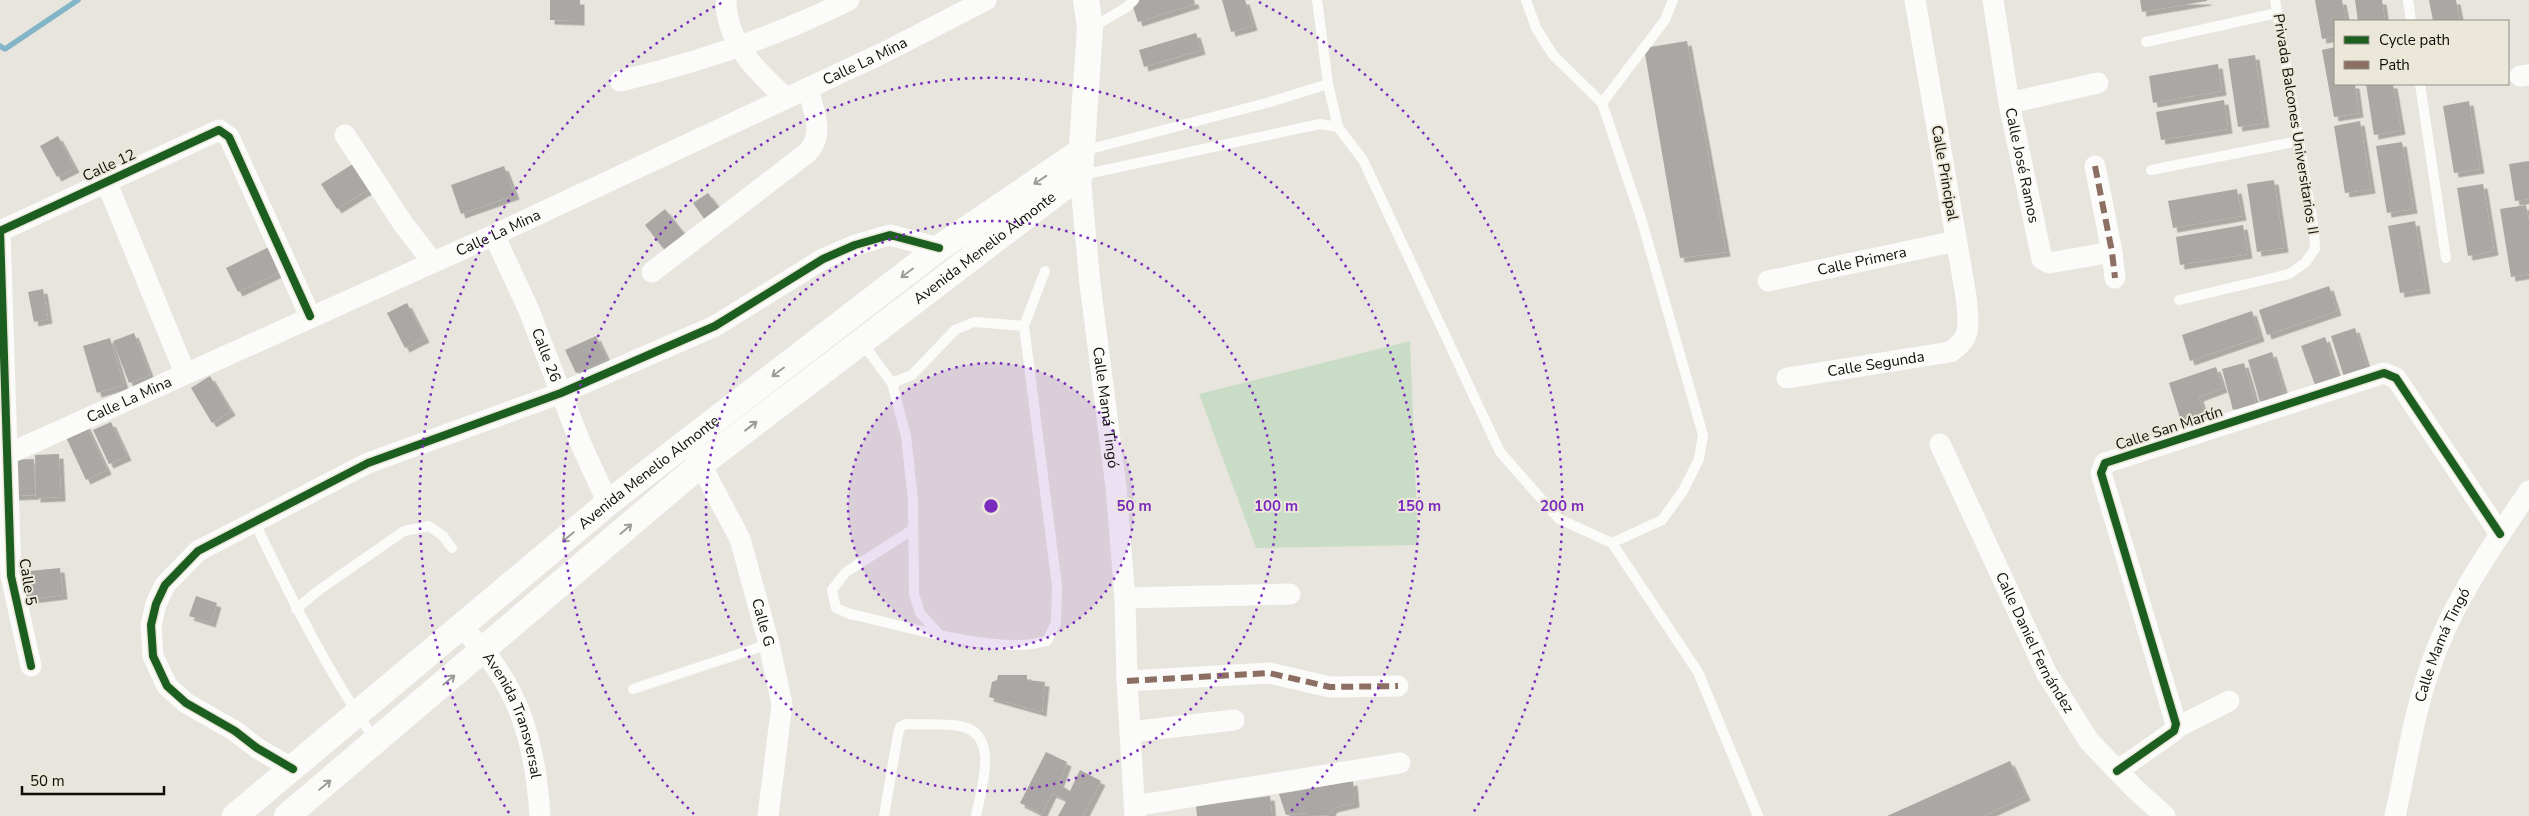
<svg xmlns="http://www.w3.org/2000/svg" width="2529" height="816" font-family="'Nunito Sans',sans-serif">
	<defs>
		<filter id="shadow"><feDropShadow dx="4.5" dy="4.5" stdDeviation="0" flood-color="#0004"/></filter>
	</defs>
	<rect width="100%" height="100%" fill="#e7e5dd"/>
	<!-- pitch -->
	<polygon fill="#c9dcc6" points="1410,341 1418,545 1256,548 1199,394"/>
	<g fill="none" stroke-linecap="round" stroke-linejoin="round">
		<!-- stream -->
		<polyline stroke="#82b5c7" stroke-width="5.5" points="0,46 5,49 78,0"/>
	</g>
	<!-- building -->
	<g fill="#aba7a5" filter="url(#shadow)">
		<polygon points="550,0 580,0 580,21 550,20"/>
		<polygon points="1136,0 1194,0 1195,4 1138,22 1131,1"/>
		<polygon points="1222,0 1245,0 1253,26 1231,32"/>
		<polygon points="2140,0 2207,0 2207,1 2142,12"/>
		<polygon points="2315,0 2342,0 2346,21 2335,21 2335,37 2322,39"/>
		<polygon points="2355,0 2382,0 2385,21 2358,21"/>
		<polygon points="2429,0 2456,0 2460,21 2433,21"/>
		<polygon points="1196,33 1201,50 1144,67 1139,50"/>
		<polygon points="1687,41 1726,252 1680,258 1644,48"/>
		<polygon points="2335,47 2335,84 2355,84 2359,113 2334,117 2322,50"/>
		<polygon points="2255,55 2265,123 2238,127 2228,59"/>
		<polygon points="2218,64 2222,91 2153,103 2149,76"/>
		<polygon points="2366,84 2393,84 2401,130 2374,135"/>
		<polygon points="2224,100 2228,129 2161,140 2156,112"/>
		<polygon points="2469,101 2480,169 2454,173 2443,106"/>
		<polygon points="2360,121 2371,189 2345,193 2334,126"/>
		<polygon points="58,136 75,168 57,177 40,146"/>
		<polygon points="2402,142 2413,209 2387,213 2376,146"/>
		<polygon points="2529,161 2529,199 2515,201 2509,164"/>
		<polygon points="353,164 369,189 337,209 321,184"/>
		<polygon points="504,166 515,195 461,214 451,185"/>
		<polygon points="2274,180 2284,248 2257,252 2247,184"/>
		<polygon points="2483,184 2494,251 2468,256 2457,188"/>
		<polygon points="2237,189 2242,216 2173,228 2168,201"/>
		<polygon points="708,193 722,212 707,223 693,203"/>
		<polygon points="2526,205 2529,221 2529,274 2511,277 2500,209"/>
		<polygon points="665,209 686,236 666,252 645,225"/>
		<polygon points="2415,221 2426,289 2400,293 2388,226"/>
		<polygon points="2243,225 2248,254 2180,265 2176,237"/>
		<polygon points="273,245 284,270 238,292 226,268"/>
		<polygon points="2329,286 2337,311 2267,335 2259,310"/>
		<polygon points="43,289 48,319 34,322 28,292"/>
		<polygon points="407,303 425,338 405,348 387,313"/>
		<polygon points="2252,311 2260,337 2190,361 2182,335"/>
		<polygon points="2355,328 2368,370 2344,377 2331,336"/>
		<polygon points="134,333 150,375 129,383 113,341"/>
		<polygon points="596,336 607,359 576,373 565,350"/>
		<polygon points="2325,337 2338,377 2315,385 2301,346"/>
		<polygon points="110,338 124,385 97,393 83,346"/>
		<polygon points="2272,352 2285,395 2260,402 2248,360"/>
		<polygon points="2244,363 2256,404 2233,410 2222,369"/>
		<polygon points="2216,367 2223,388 2199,397 2205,416 2182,424 2169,383"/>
		<polygon points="210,376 231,411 212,423 191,388"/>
		<polygon points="111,422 127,456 109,464 93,430"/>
		<polygon points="85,423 107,470 86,480 64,433"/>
		<polygon points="59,454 61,497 36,498 35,455"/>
		<polygon points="34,459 35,495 11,496 10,460"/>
		<polygon points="60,568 63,595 22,600 19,572"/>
		<polygon points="196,596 217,603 211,623 189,616"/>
		<polygon points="998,675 1027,675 1027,680 1045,682 1042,712 989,697 992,682 997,680"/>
		<polygon points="1046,752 1067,762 1059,784 1070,791 1080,770 1101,781 1083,816 1058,816 1067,800 1052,793 1042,814 1020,803"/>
		<polygon points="2010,761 2026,796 1983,816 1887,816"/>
		<polygon points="1353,781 1355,803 1333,808 1329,815 1309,816 1306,813 1286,815 1279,794"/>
		<polygon points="1270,796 1272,816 1197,816 1196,806"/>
	</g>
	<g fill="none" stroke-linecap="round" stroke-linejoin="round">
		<!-- service -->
		<g stroke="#fbfbfa" stroke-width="10">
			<polyline points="1526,0 1536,28 1553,55 1602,103 1641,218 1703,435 1699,459 1683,491 1662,520 1612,543"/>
			<polyline points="2408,0 2411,21"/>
			<polyline points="1091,28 1127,7 1134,0"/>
			<polyline points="2146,42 2277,13"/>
			<polyline points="1328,84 1338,127"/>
			<polyline points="2420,84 2446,258"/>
			<polyline points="1602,103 1665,20 1673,0"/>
			<polyline points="1083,151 1270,102 1328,84 1317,0"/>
			<polyline points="2151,170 2299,141"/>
			<polyline points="1082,175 1320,124 1338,127 1363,160 1500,452 1559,519 1612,543 1698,672 1758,816"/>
			<polyline points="2179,300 2289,274 2305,263 2315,249 2314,230 2275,0"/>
			<polyline points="861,341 892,383 906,436 913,500 914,594 920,613 937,632"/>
			<polyline points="892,383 912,375 955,330 974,322 1024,326"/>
			<path d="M 254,521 C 290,596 327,671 375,740"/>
			<path d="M 912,530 L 846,572 L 832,590 L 836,608 L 850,614 C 902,625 998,656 1047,641 L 1056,623 L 1057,586 L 1024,326 L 1045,271"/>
			<polyline points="296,609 319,590 404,531 429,526 443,536 452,548"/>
			<polyline points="633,689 769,644"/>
			<path d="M 884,816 L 898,734 L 900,727 L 906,724 C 923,725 943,723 960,726 C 1001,734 981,788 976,816"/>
		</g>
		<!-- minor -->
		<g stroke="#fbfbfa" stroke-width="21">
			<path d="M 726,0 C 726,42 756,71 785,97"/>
			<path id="s1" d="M 1993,0 L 2009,103 L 2042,259 L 2049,263 L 2112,252"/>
			<polyline points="2520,76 2529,75"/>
			<path d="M 620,81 C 683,66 744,47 804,21 C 819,14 834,8 849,0"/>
			<polyline points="2009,103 2098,83"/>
			<polyline points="345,135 404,225 432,261"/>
			<polyline points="2095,166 2112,252 2115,278"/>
			<path id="s2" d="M 1080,175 L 1090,284 L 1116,487 L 1125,598 L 1127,681 L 1135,816"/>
			<polyline points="106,181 185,373"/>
			<path id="s3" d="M 494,235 L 528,308 L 580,442 L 608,503"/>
			<path d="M 652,272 L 807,153 C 826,133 813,112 808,88"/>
			<path id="s4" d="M 1768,281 L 1956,241"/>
			<path id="s5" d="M 1787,378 L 1950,352 C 1974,337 1968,321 1966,296 L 1915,0"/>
			<path id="s6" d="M 1940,444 L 2047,674 L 2089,741 L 2135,789 L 2165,816"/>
			<path id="s7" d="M 694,452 L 740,539 L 769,644 L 782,704 L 768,816"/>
			<path id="s8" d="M 6,455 L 494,235 L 885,52 L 986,0"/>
			<polyline points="1125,598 1290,594"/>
			<path id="s9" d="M 461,627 C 518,680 535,740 540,816"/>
			<polyline points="31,666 11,576 0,231 219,130 229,137 310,316"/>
			<polyline points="1127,681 1269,673 1330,687 1398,686"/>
			<polyline points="2176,728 2229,701"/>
			<polyline points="1130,732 1234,720"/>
			<polyline points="293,769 257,748 235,731 186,703 167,686 153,656 151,625 156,604 165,585 198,551 368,463 561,393 715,326 823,259 855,245 890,235 939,248"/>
			<polyline points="2117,771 2174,731 2176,724 2101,473 2105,463 2384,373 2396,378 2500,534"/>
			<polyline points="1134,806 1400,763"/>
			<path id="s10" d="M 2395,816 C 2406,768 2413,717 2429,671 C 2450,605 2491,548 2529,491"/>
		</g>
		<!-- tertiary -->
		<g stroke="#fbfbfa" stroke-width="26">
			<path id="s11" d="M 235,816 L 608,503 L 688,441 L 939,248 L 1080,152"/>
			<path id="s12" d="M 287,816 L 700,465 L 1080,175 L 1090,28 L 1086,0"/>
		</g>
		<!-- quiet -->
		<g stroke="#8d6e63" stroke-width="6" stroke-dasharray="12 6" stroke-linecap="butt">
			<polyline points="2095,166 2112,252 2115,278"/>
			<polyline points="1127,681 1269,673 1330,687 1398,686"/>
		</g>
		<defs>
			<g id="cycleway">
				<polyline points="31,666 11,576 0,231 219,130 229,137 310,316"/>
				<polyline points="293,769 257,748 235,731 186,703 167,686 153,656 151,625 156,604 165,585 198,551 368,463 561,393 715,326 823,259 855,245 890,235 939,248"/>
				<polyline points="2117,771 2174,731 2176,724 2101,473 2105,463 2384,373 2396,378 2500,534"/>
			</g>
		</defs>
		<!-- cycleway casing -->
		<use href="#cycleway" stroke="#ebe7d9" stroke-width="11"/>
		<!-- cycleway -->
		<use href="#cycleway" stroke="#1b5e20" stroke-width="8"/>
	</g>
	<!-- one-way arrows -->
	<defs><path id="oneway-shaft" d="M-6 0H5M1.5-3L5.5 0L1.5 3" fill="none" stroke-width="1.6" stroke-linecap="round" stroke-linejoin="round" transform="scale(1.25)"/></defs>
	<g stroke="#9d9c9a">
		<use href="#oneway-shaft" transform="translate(1040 180) rotate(146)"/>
		<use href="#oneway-shaft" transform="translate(907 273) rotate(143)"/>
		<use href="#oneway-shaft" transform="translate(778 372) rotate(143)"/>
		<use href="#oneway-shaft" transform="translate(751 426) rotate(-38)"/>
		<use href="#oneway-shaft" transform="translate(626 529) rotate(-41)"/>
		<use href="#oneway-shaft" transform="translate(568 537) rotate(140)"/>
		<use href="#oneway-shaft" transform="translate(449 680) rotate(-40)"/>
		<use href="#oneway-shaft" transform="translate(325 785) rotate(-40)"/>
	</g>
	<!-- distance rings -->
	<circle cx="991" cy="506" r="143" fill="#7b2cbf" fill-opacity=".12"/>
	<g fill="none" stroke="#7b2cbf" stroke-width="2.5" stroke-dasharray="2.5 5">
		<circle cx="991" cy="506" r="143"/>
		<circle cx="991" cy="506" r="285"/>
		<path d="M694 814A428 428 0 1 1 1288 814"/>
		<path d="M509 813A571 571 0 0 1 723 2M1259 2A571 571 0 0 1 1473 813"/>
	</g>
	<g text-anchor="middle" stroke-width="4" stroke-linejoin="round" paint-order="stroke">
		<!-- street labels -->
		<g font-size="15" fill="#0f0d09" stroke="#ebe7d9">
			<text dy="5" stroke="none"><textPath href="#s8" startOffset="945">Calle La Mina</textPath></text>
			<text transform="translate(2296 124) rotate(81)" y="5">Privada Balcones Universitarios II</text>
			<text transform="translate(109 165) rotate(-25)" y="5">Calle 12</text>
			<text dy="5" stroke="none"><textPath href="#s1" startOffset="168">Calle José Ramos</textPath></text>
			<text transform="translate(1945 173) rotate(80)" y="5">Calle Principal</text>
			<text dy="5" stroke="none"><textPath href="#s8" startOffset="540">Calle La Mina</textPath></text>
			<text dy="5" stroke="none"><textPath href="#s12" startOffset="900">Avenida Menelio Almonte</textPath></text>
			<text dy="5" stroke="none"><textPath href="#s4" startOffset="96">Calle Primera</textPath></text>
			<text dy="5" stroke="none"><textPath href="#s3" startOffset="131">Calle 26</textPath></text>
			<text dy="5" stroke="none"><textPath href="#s5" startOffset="90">Calle Segunda</textPath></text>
			<text dy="5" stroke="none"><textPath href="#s8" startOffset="135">Calle La Mina</textPath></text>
			<text dy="5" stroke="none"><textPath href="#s2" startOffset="234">Calle Mamá Tingó</textPath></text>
			<text transform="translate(2169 428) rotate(-18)" y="5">Calle San Martín</text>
			<text dy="5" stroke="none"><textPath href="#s11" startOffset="538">Avenida Menelio Almonte</textPath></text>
			<text transform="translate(28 582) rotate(81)" y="5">Calle 5</text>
			<text dy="5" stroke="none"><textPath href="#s7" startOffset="185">Calle G</textPath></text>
			<text dy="5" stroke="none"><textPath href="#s6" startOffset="220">Calle Daniel Fernández</textPath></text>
			<text dy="5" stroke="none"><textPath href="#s10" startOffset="178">Calle Mamá Tingó</textPath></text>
			<text dy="5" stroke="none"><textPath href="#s9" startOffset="105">Avenida Transversal</textPath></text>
		</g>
	</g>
	<circle cx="991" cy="506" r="8" fill="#7b2cbf" stroke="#ebe7d9" stroke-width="2.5"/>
	<g font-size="15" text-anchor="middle" font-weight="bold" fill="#7b2cbf" stroke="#ebe7d9" stroke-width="4" stroke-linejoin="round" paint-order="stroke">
		<text x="1134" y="511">50 m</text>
		<text x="1276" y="511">100 m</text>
		<text x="1419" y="511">150 m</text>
		<text x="1562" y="511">200 m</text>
	</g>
	<!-- legend -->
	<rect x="2334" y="20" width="175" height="65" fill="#ebe7d9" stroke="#939086"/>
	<rect x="2344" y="36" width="25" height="8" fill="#1b5e20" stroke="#939086"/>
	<text x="2379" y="45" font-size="15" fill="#0f0d09">Cycle path</text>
	<rect x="2344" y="61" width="25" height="8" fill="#8d6e63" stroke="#939086"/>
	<text x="2379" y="70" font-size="15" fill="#0f0d09">Path</text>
	<!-- scale -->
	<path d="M22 786v8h142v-8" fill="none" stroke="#0f0d09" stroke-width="2.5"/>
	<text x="30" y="786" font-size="15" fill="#0f0d09" stroke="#ebe7d9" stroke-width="4" paint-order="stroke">50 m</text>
</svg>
